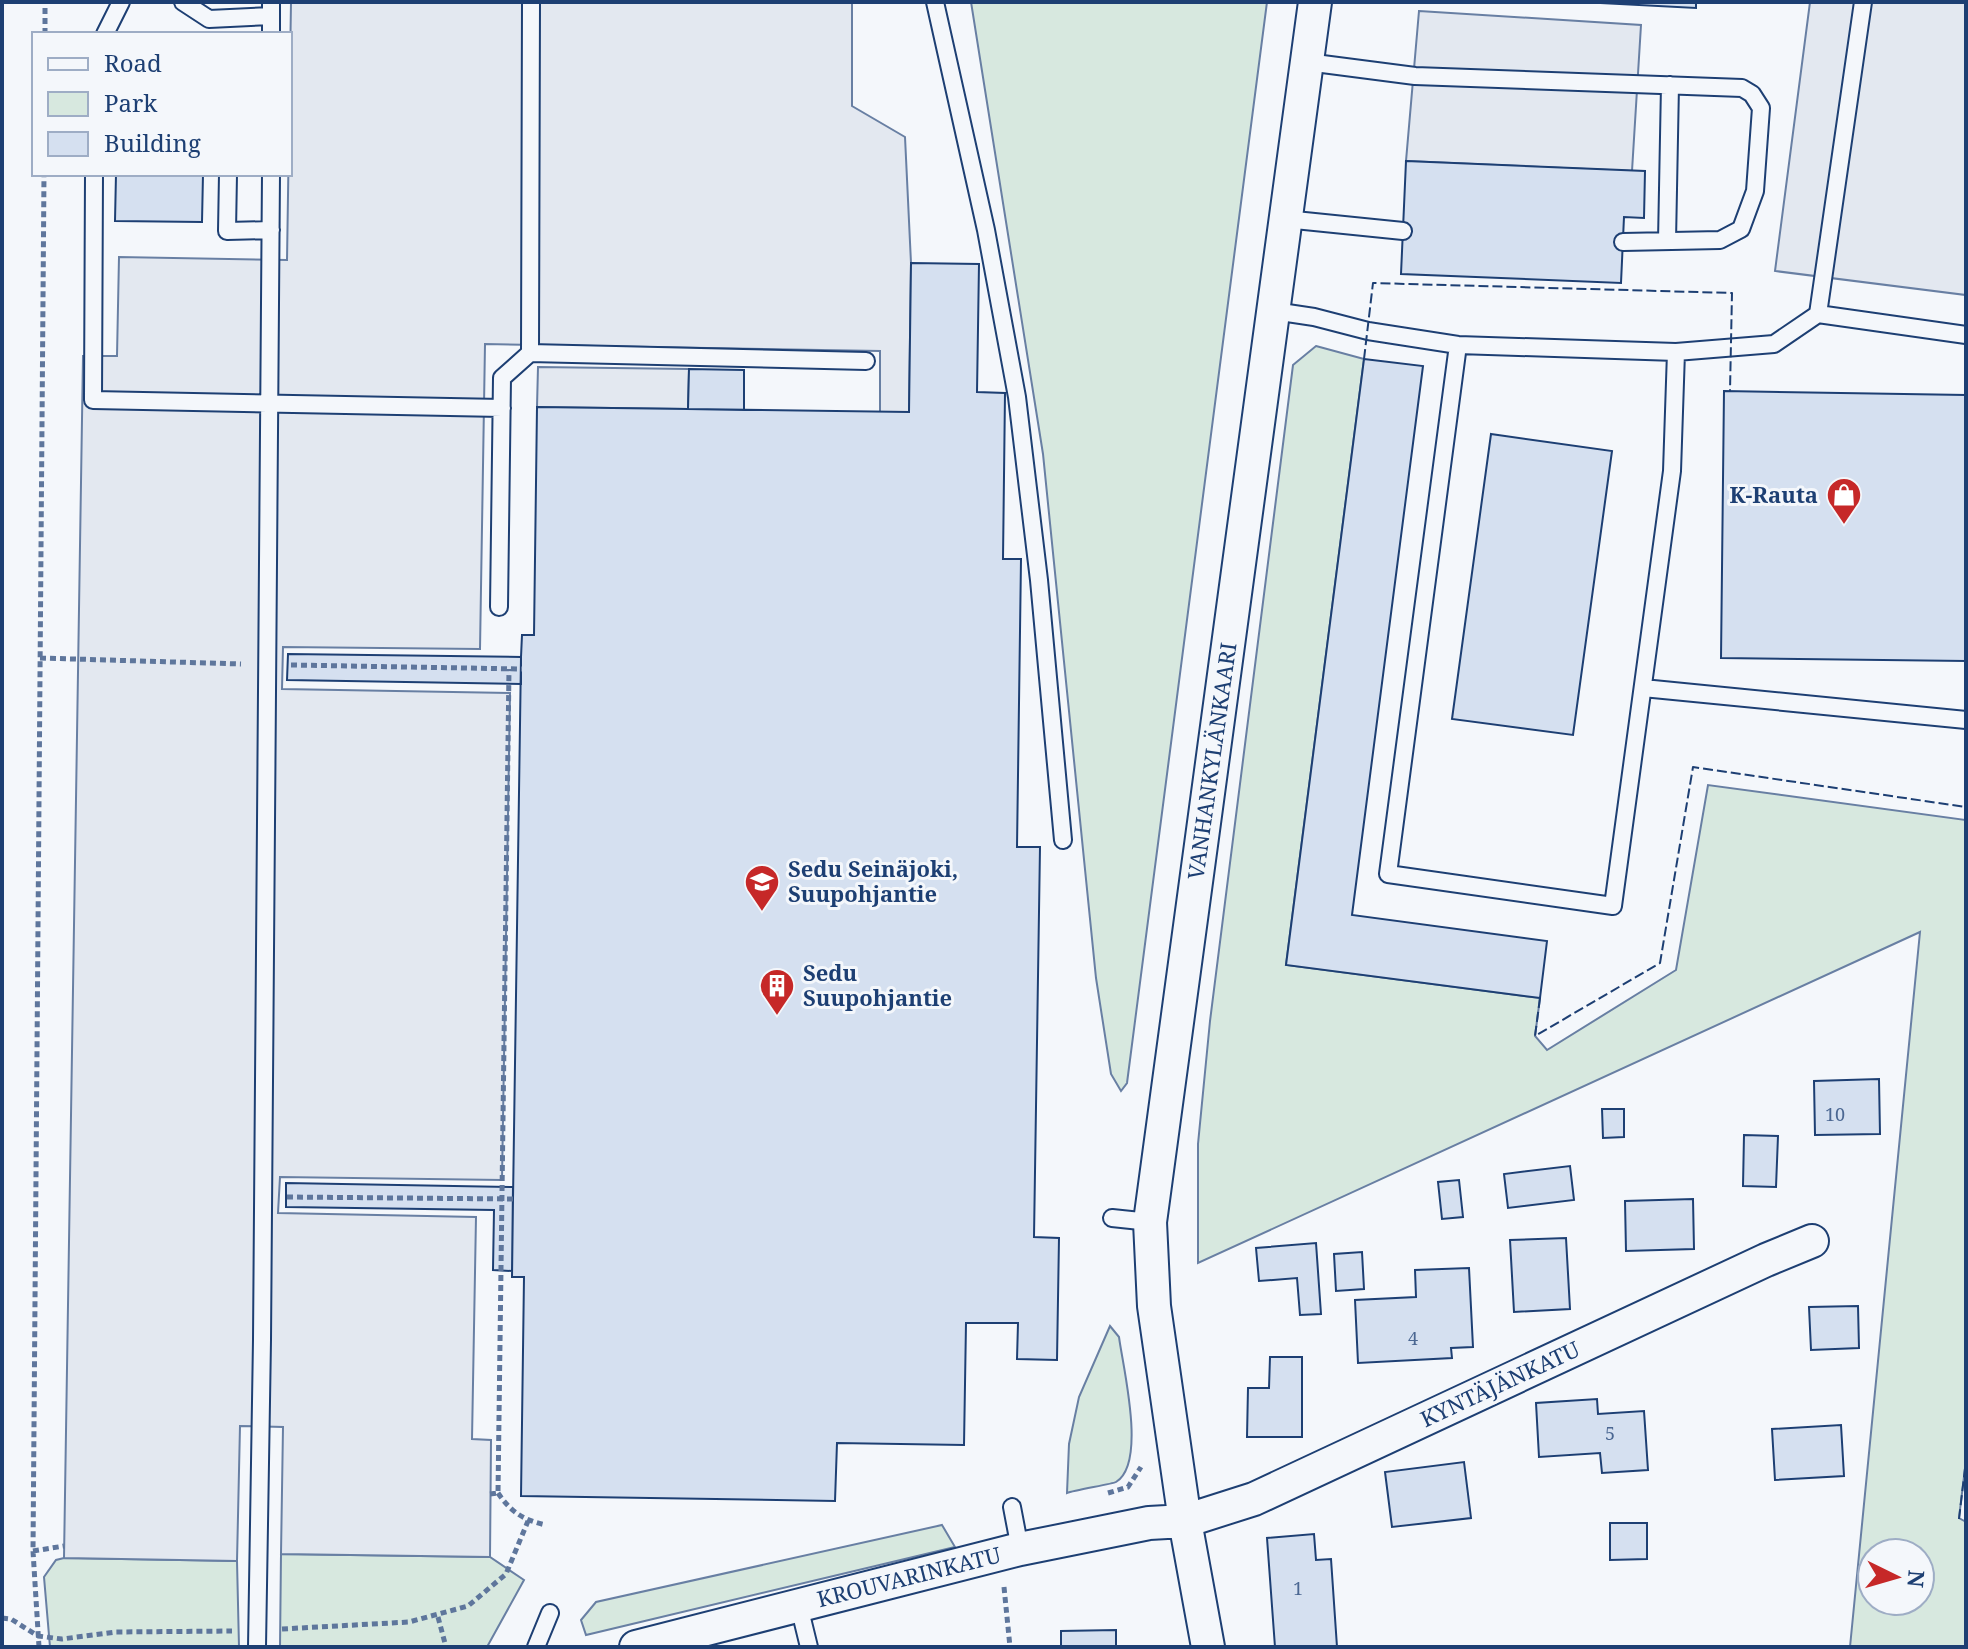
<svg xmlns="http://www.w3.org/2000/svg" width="1968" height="1649" viewBox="0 0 1968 1649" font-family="'Noto Serif',serif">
<rect width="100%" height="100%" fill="#f4f7fb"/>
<path fill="#d7e8df" stroke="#687fa3" stroke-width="2" fill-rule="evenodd" d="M971,2H1267L1127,1083L1121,1091L1111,1074L1096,978L1043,454Z
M1316,346L1364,359L1286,965L1540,998L1535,1036L1547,1050L1676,970L1708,785L1966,820V1460L1959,1518L1966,1522V1647H1850L1920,932L1198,1263V1144L1210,1021L1293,365ZM1872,1553H1920V1601H1872Z
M1110,1326L1119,1337C1123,1368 1147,1463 1116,1482C1113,1484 1075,1490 1067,1493L1069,1444L1079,1397Z
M942,1525L955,1547L586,1635L581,1620L596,1602Z
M281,1554L490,1557L524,1580L487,1647H280Z
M64,1558L237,1561L239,1647H50L44,1577L56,1560Z"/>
<path fill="#e3e8f0" stroke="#687fa3" stroke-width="2" d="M291,2H852V106L905,137L911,263L909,412H880V351L485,344L480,649L283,647L282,689L510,693L502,1180L280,1177L278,1213L476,1217L472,1439L491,1440L490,1557L281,1554L283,1427L240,1426L237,1561L64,1558L83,356H117L119,257L287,260Z
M1810,2H1966V295L1775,271Z
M1419,11L1641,25L1632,171L1406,161Z
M538,367L689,369L688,409L537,407Z"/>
<path fill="#d5e0f0" stroke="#1d3f73" stroke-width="2" d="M1581,2H1696V8Z
M1406,161L1645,171L1644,218L1624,217L1621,283L1401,274Z
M116,174H203L202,222L115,221Z
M911,263L979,264L977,392L1005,393L1003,559H1021L1017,847H1040L1034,1237L1059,1238L1057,1360L1017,1359L1018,1323H966L964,1445L837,1443L835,1501L521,1496L524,1277H512L513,1199L521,657L522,635H534L537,407L909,412Z
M1364,359L1423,366L1352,915L1547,941L1540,998L1286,965Z
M689,369L744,370V410L688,409Z
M1724,391L1966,395V661L1721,658Z
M1491,434L1612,451L1573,735L1452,719Z
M288,654L521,657V684L287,680Z
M1879,1079L1880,1134L1815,1135L1814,1081Z
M1602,1109H1624V1137L1603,1138Z
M1744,1135L1778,1136L1776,1187L1743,1186Z
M1570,1166L1574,1200L1508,1208L1504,1174Z
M1459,1180L1463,1217L1442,1219L1438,1182Z
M286,1183L513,1187L512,1271L493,1270L494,1210L286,1207Z
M1693,1199L1694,1249L1626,1251L1625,1201Z
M1566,1238L1570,1309L1514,1312L1510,1240Z
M1316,1243L1321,1314L1300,1315L1297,1278L1259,1281L1256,1248Z
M1362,1252L1364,1289L1336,1291L1334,1254Z
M1469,1268L1473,1347L1451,1348L1452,1358L1358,1363L1355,1300L1416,1297L1415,1270Z
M1858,1306L1859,1348L1811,1350L1809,1307Z
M1270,1357H1302V1437H1247L1248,1388H1269Z
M1597,1399L1598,1414L1644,1411L1648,1470L1602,1473L1600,1453L1539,1457L1536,1403Z
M1841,1425L1844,1476L1775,1480L1772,1429Z
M1464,1462L1471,1518L1392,1527L1385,1472Z
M1610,1523H1647V1559L1610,1560Z
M1314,1534L1316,1560L1331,1559L1337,1647H1275L1267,1538Z
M1116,1630V1647H1061V1631Z"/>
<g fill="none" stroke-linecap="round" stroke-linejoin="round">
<defs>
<path id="service" d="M183,2L209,19L271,16
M271,2V34
M935,2L986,230L1017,397L1039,580L1063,840
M1863,2L1818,314L1966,335
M105,34L121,2
M1307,62L1415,76L1742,88L1752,94L1761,108L1755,191L1741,229L1720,240L1623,242
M94,174L93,400L502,408
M228,174L227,231L271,230
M1285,219L1403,231
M1667,241L1670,85
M1274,311L1314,317L1368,331L1458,345L1676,352L1774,344L1818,314
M1458,345L1388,874L1613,906L1672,471L1676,352
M530,353L866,361
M499,607L502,378L530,353L531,2
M1643,688L1966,720
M1112,1218L1150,1222
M1012,1507L1020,1549
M799,1606L809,1647
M257,1647L262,1340L271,174
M536,1647L550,1613"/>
<path id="minor" d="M636,1647L1020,1549L1149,1523L1185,1521L1254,1499L1766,1260L1812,1241
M1208,1647L1185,1521L1154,1306L1150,1222L1315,2"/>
</defs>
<use href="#service" stroke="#1d3f73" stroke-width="20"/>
<use href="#minor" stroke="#1d3f73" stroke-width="36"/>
<path stroke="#5e769c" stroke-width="5" stroke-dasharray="6 4" stroke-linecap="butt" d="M45,34V2
M40,658L241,664
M291,665L522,669
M287,1197L513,1199
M498,1493C511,1512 523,1520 546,1525
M1108,1493L1128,1487L1141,1467
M490,1494L498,1493L509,669
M33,1551L64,1546
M1004,1587L1010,1647
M438,1617L446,1647
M2,1618L11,1619L38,1636L62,1639L116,1632L232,1631
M282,1629L409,1622L468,1606L506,1574L528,1521
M39,1647L33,1551L44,174"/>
<use href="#service" stroke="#f4f7fb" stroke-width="16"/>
<use href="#minor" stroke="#f4f7fb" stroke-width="32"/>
<path stroke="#1d3f73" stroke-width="2" stroke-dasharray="10 4" stroke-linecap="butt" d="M1364,359L1373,283L1732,293L1730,391
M1540,998L1535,1036L1660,963L1693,767L1966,807
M1959,1519L1966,1460"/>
</g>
<defs>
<symbol id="shop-pin" viewBox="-11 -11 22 30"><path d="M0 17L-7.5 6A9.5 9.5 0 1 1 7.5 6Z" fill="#c62828" stroke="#f4f7fb"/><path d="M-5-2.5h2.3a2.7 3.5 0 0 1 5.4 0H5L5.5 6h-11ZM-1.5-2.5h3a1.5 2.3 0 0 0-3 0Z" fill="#fff"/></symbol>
<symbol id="school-pin" viewBox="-11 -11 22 30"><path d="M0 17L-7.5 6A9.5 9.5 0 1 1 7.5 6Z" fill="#c62828" stroke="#f4f7fb"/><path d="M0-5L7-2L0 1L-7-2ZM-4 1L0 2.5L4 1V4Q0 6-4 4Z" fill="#fff"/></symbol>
<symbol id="building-pin" viewBox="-11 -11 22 30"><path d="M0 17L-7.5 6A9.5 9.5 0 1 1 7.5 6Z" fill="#c62828" stroke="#f4f7fb"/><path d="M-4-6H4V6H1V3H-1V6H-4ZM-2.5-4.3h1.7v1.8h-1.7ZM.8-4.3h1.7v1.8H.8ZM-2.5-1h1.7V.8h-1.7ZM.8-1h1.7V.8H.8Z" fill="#fff"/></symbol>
</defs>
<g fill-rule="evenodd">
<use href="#shop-pin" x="1824" y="475" width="40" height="54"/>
<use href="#school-pin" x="742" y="862" width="40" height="54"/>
<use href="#building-pin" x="757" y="966" width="40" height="54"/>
</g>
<g text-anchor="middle" stroke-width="6" stroke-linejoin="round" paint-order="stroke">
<g font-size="18" fill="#4b6792">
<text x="1835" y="1121">10</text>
<text x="1413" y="1345">4</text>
<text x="1610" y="1440">5</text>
<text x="1298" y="1595">1</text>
</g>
<g font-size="22" font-weight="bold" fill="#1d3f73" stroke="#f4f7fb" text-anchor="start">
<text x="1818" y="503" text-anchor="end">K-Rauta</text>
<text x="788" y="877">Sedu Seinäjoki,<tspan x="788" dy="25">Suupohjantie</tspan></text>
<text x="803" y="981">Sedu<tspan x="803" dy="25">Suupohjantie</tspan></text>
</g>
<g font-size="22" fill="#1d3f73" stroke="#f4f7fb">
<text transform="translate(1212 761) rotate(-82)" y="8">VANHANKYLÄNKAARI</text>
<text transform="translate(1500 1384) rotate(-25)" y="8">KYNTÄJÄNKATU</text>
<text transform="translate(909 1577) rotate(-14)" y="8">KROUVARINKATU</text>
</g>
</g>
<rect width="1968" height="1649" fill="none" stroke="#1d3f73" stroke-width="8"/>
<rect x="32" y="32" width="260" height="144" fill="#f4f7fb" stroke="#9eadc5" stroke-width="2"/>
<rect x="48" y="58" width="40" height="12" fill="#f4f7fb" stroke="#9eadc5" stroke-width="2"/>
<text x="104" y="72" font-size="24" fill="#1d3f73">Road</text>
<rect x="48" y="92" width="40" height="24" fill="#d7e8df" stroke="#9eadc5" stroke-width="2"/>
<text x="104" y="112" font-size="24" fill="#1d3f73">Park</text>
<rect x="48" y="132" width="40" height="24" fill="#d5e0f0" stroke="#9eadc5" stroke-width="2"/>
<text x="104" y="152" font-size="24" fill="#1d3f73">Building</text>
<g transform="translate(1896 1577) rotate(95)"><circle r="38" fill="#f4f7fb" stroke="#9eadc5" stroke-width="2"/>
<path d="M0-6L14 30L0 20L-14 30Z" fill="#c62828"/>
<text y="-12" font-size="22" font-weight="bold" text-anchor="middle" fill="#1d3f73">N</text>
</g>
</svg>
